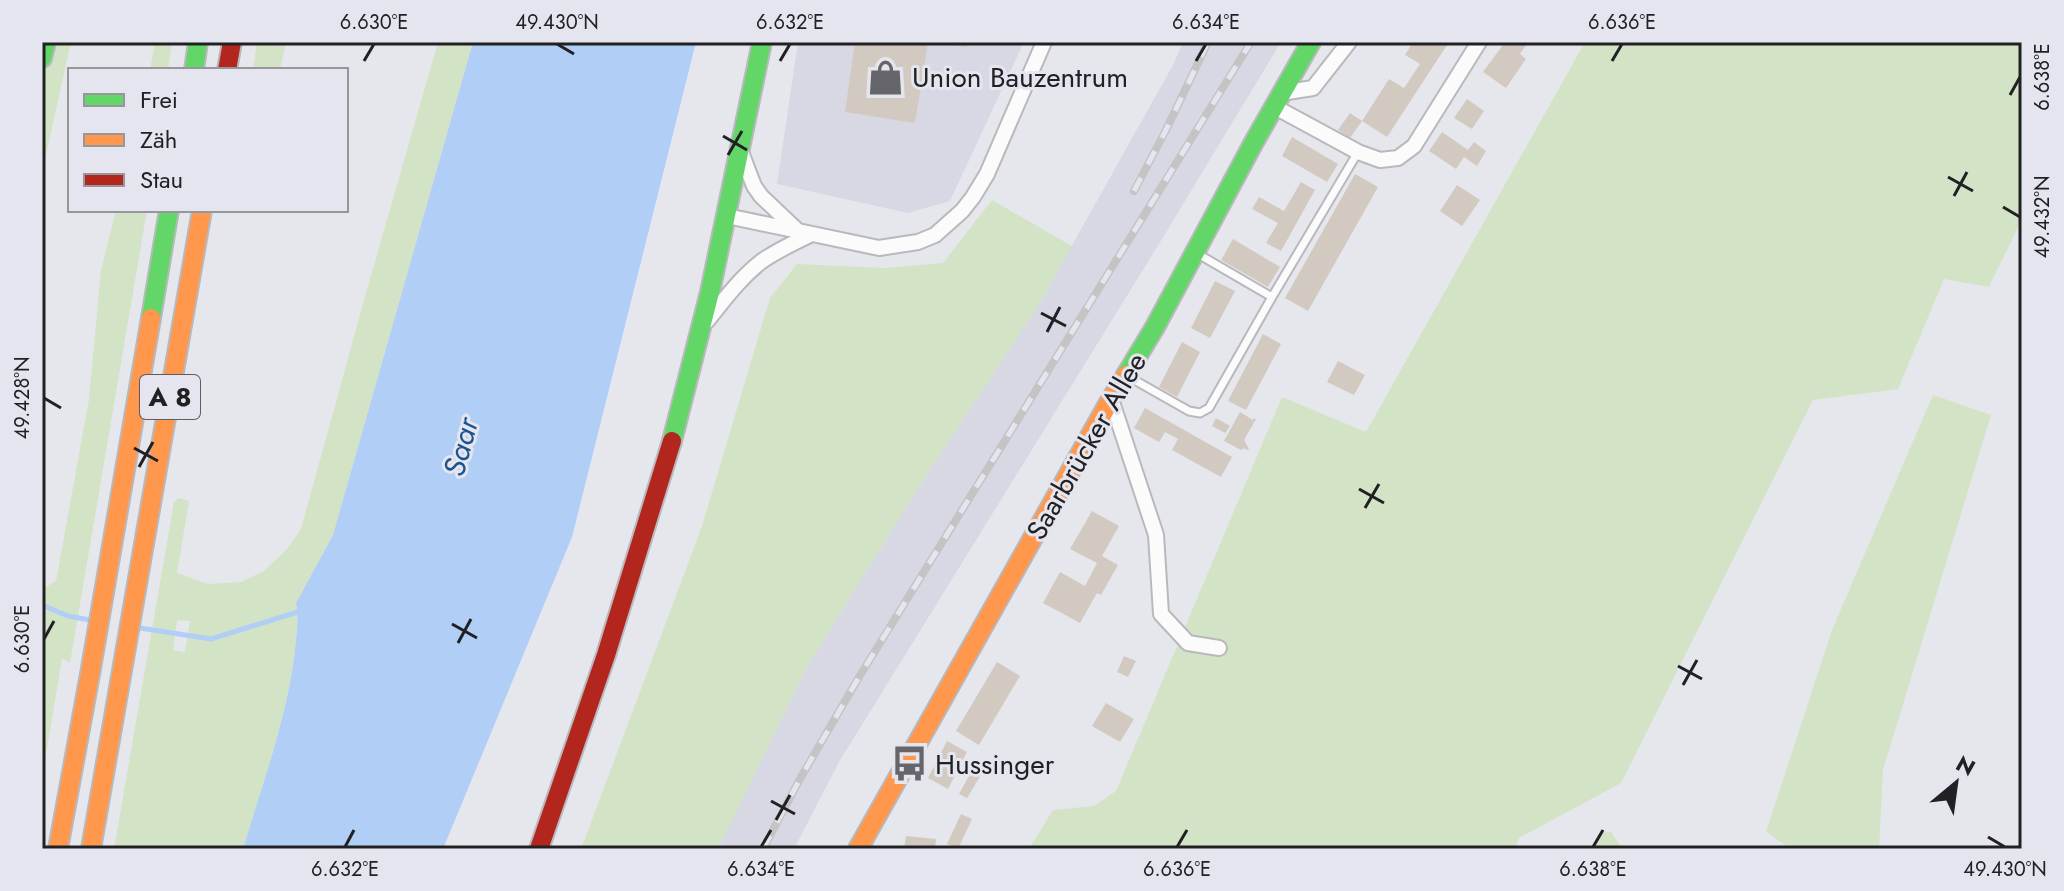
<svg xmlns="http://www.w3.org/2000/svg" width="2064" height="891" viewBox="0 0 2064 891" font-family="Jost,sans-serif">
<rect width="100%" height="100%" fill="#e6e7ec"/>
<path fill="#d7d8e3" d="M798,42H1024L950,201L908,213L777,184Z
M1183,42H1281L1162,239L839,762L794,849H718L808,665L921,483L1038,306L1173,65Z"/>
<path fill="#d3e3c6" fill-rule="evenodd" d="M42,42H71L42,173Z
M155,42H172L168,70H150Z
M257,42H286L280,70H253Z
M438,42H473L333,535L296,603C299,615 297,627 296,640C290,711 263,781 243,849H114L174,502L179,498L189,501L177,573L208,584L241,582L264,571L288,548L301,529L366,293ZM177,620L190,621L185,652L173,650Z
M1585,42H2022V219L1989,287L1944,279L1898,389L1813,400L1621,783L1519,838L1515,849H1029L1053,810L1094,806L1116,791L1282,397L1366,432Z
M992,200L1072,246L1038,306L921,483L808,665L718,849H581L702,526L770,298L797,264L884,268L943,263Z
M116,210H147L70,663L62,658L42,780V589L56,581L89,399L101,270Z
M1933,395L1991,415L1883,770L1879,849H1791L1766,832L1832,630Z
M1611,832L1620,845L1618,849H1592L1599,833Z"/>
<path fill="#b1cef6" d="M473,42H696L572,537L443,849H243C263,781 290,711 296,640C297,627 299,615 296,603L333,535Z"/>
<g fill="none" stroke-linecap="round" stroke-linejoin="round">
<path stroke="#b1cef6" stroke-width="5" d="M42,605L68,616L90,620
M140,628L211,639L304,610"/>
</g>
<path fill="#d2c9c1" d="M855,42H928L915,123L845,112Z
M945,42H968L967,47L944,44Z
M1413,42H1449L1387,137L1362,121L1389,79L1404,88L1420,64L1405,55Z
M1505,42H1528L1520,54L1526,59L1506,88L1483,72Z
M1467,99L1484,111L1472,129L1454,118Z
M1350,113L1362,121L1350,138L1338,130Z
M1442,132L1468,150L1474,142L1486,151L1477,166L1464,157L1456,169L1429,151Z
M1292,137L1338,164L1327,182L1282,156Z
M1355,174L1378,187L1308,311L1285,298Z
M1301,182L1315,190L1281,251L1266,243L1278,223L1252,209L1259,197L1284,211Z
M1457,185L1480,200L1462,226L1440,211Z
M1233,239L1280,267L1268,287L1221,260Z
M1215,281L1235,291L1210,338L1191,328Z
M1263,334L1281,344L1246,410L1228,401Z
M1182,342L1200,352L1177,397L1159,387Z
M1338,361L1365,375L1354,395L1327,382Z
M1145,408L1232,457L1221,477L1172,450L1178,439L1165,432L1159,442L1134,428Z
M1240,412L1253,420L1254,418L1256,419L1244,440L1249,449L1246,450L1245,448L1241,450L1224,441Z
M1216,418L1230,426L1225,433L1212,426Z
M1092,511L1119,526L1102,556L1118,565L1101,595L1097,593L1080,623L1043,603L1060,572L1085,586L1097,563L1070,549Z
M1124,656L1136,661L1128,677L1117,672Z
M997,662L1020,676L979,745L956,731Z
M1106,703L1134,719L1120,742L1092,726Z
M947,741L967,752L948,789L928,778Z
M975,765L984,770L967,798L959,794Z
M961,814L972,819L958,849L947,844Z
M906,836L936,839L935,849H904Z"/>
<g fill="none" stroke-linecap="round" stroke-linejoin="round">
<defs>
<path id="lane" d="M1198,254L1272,297L1358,152
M1129,377L1189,411L1200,413L1209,408L1272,297"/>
<path id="street" d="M1281,93L1313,88L1349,42
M1273,106L1358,152L1380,160L1398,158L1414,146L1479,42
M741,152L754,186L761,196L798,231
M727,216L879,248L918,242L935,235L962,211L973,197L987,174L1044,42
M707,321C724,300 740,278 762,261C778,250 795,242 812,234
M1111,399L1156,535L1161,614L1188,643L1219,648"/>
<path id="fast" d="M42,58L46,42
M194,70L198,42
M151,318L169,210
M1126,375L1155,327L1254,142L1311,42
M672,441L710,292L762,42"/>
<path id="slow" d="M58,849L90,674L151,318
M91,849L202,210
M858,849L1111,399L1126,375"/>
<path id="jam" d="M227,70L232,42
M539,849L606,655L672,441"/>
</defs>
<use href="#lane" stroke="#b9b9bd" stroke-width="11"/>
<use href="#street" stroke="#b9b9bd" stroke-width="18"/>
<use href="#fast" stroke="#b9b9bd" stroke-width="22"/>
<use href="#slow" stroke="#b9b9bd" stroke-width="22"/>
<use href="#jam" stroke="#b9b9bd" stroke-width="22"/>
<use href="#lane" stroke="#fbfbfc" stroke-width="7"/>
<use href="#street" stroke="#fbfbfc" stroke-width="14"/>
<use href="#fast" stroke="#63d668" stroke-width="18"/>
<use href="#slow" stroke="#ff974d" stroke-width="18"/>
<use href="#jam" stroke="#b3261e" stroke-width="18"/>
<defs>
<path id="rail" d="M1134,191L1166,130L1208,42
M763,849L801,777L859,677L1251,42"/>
</defs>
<use href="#rail" stroke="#c4c4c5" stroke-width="8"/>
<use href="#rail" stroke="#e4e5ee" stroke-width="5" stroke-dasharray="15" stroke-linecap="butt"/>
</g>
<path fill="none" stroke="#212124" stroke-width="3" d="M557,44L574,54M364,61L374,44M780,61L790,44M1196,61L1206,44M1612,61L1622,44M2010,95L2020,77M723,136L747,150M728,155L742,131M1948,177L1973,191M1954,196L1967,172M2003,207L2020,217M1041,313L1066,326M1047,332L1060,307M44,398L61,408M134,448L158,461M139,467L153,442M1359,489L1384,503M1365,508L1379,484M452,624L477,638M44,639L54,621M458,643L471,619M1678,666L1702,679M1683,685L1697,660M771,801L795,814M776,820L790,795M1988,837L2005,847M345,847L354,830M761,847L771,830M1177,847L1187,830M1593,847L1603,830"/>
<defs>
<symbol id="shop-bare" viewBox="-9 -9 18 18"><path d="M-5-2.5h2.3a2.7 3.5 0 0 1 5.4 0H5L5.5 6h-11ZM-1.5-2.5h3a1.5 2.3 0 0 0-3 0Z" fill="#66666a" stroke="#e4e5ee" stroke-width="2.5" paint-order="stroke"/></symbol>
<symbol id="bus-bare" viewBox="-9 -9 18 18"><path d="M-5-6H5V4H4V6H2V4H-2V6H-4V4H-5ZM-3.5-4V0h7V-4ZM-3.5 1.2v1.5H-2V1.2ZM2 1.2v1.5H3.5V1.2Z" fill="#66666a" stroke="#e4e5ee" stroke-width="2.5" paint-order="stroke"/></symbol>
</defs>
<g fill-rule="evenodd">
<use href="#shop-bare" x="860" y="52" width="51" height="51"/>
<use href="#bus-bare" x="884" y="738" width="51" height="51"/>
</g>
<g text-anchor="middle" stroke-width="6" stroke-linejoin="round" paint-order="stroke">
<rect fill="#e4e5ee" stroke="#5c5c61" stroke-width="2" x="140" y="375" width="60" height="44" rx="6"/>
<g font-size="26" font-weight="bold" fill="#212124">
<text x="170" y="406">A 8</text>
</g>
<g font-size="28" fill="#212124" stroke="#e4e5ee" text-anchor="start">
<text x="912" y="87">Union Bauzentrum</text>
<text x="935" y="774">Hussinger</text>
</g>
<g font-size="28" fill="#212124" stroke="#e4e5ee">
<text transform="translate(1086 446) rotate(-60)" y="10">Saarbrücker Allee</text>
</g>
<g font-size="30" font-style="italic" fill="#1b5292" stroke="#e4e5ee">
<text transform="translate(461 447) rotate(-75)" y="10">Saar</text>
</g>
</g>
<rect width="2064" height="891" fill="none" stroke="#e4e5ee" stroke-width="88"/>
<rect x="68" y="68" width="280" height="144" fill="#e4e5ee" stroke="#96979d" stroke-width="2"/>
<rect x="84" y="94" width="40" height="12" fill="#63d668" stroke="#96979d" stroke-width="2"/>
<text x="140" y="108" font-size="24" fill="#212124">Frei</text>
<rect x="84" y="134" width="40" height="12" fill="#ff974d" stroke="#96979d" stroke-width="2"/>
<text x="140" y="148" font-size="24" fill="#212124">Zäh</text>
<rect x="84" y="174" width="40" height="12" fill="#b3261e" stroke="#96979d" stroke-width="2"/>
<text x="140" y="188" font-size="24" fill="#212124">Stau</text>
<g transform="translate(1956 783) rotate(29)" stroke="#e4e5ee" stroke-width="6" paint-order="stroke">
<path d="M0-6L14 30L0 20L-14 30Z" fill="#212124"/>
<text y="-12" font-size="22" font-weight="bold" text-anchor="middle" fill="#212124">N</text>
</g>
<rect x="44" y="44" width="1976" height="803" fill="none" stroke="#212124" stroke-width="3"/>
<g font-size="20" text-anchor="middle" fill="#212124">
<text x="374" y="29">6.630°E</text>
<text x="557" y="29">49.430°N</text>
<text x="790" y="29">6.632°E</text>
<text x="1206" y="29">6.634°E</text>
<text x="1622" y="29">6.636°E</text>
<text transform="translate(2042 77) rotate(-90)" y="7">6.638°E</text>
<text transform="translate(2042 217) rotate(-90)" y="7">49.432°N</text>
<text transform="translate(22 398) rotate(-90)" y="7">49.428°N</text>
<text transform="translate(22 639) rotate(-90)" y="7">6.630°E</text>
<text x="345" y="876">6.632°E</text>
<text x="761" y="876">6.634°E</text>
<text x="1177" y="876">6.636°E</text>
<text x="1593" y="876">6.638°E</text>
<text x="2005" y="876">49.430°N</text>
</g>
</svg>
